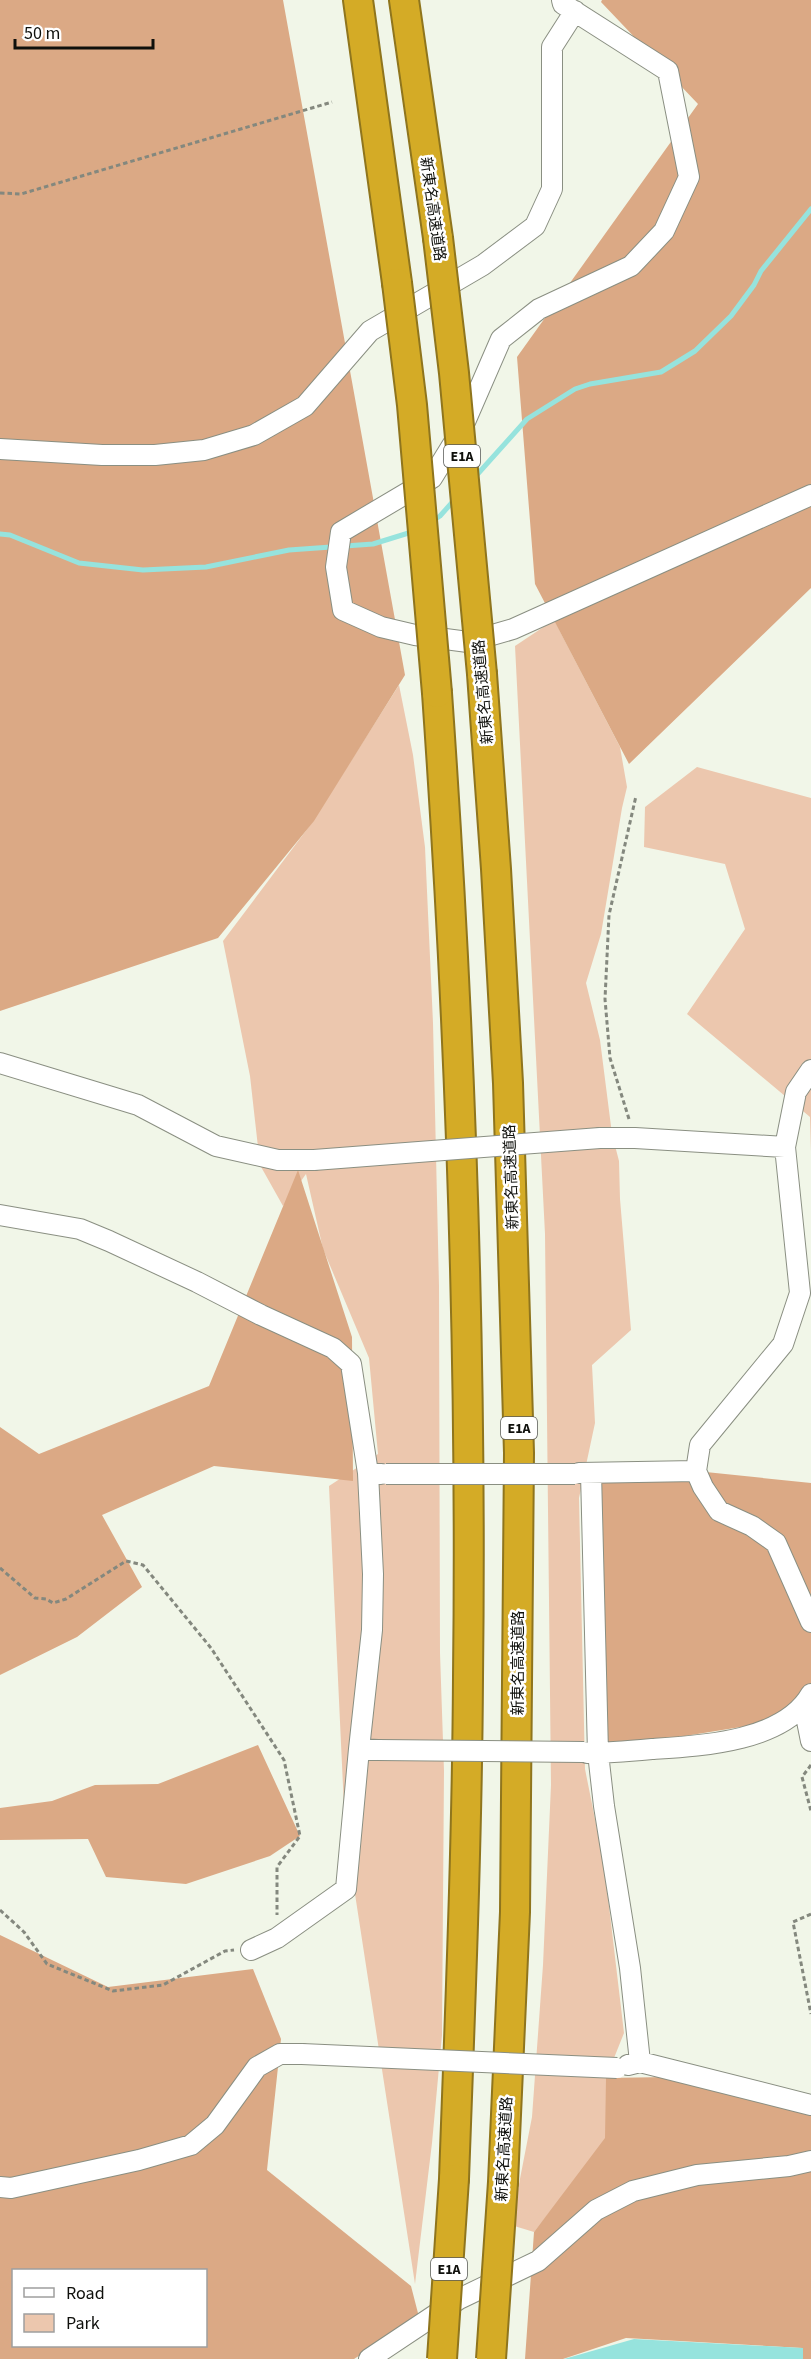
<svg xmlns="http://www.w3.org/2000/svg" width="811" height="2359" viewBox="0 0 811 2359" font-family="'Source Sans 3','Noto Sans JP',sans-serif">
<rect width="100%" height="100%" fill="#f1f6e8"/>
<path fill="#ecc7ae" d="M554,620L620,747L627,787L622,808L601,934L586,983L600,1040L612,1134L619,1161L620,1199L631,1330L592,1365L595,1423L579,1498L585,1769L604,1864L624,2033L606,2078L611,2135L534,2232L511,2225L532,2117L543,1965L551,1785L545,1234L515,646Z
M399,685L413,755L425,847L433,1023L439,1286L440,1653L444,1771L442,2035L432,2143L415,2284L345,1829L329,1486L378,1454L369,1358L323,1249L306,1174L283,1206L260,1165L250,1076L223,941L311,824Z
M697,767L811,798V1152L810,1117L687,1014L745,929L725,864L644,847L645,807Z"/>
<path fill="#dba985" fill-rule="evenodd" d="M0,0H283L405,675L314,821L218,938L0,1011Z
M602,0H811V588L629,764L535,584L517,357L698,104L601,2Z
M298,1170L352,1337L353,1481L214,1466L102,1515L142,1587L77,1637L0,1675V1427L39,1454L209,1386Z
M696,1471L811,1483V1706L778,1721L604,1749L591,1473Z
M258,1745L300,1836L270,1856L186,1884L106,1877L88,1839L0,1840V1808L52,1801L95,1785L158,1784Z
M0,1935L108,1987L253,1969L281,2039L267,2170L411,2286L419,2317L354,2359H0ZM14,2270H206V2346H14Z
M668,2077L811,2110V2359H803L802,2348L626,2338L563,2359H525L534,2232L605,2138L606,2078Z"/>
<path fill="#96e3dd" d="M634,2339L803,2348V2359H564Z"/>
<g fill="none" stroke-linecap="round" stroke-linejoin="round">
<path stroke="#96e3dd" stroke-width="5" d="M475,477L527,419L575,389L590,384L661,372L695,351L731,316L754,285L761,271L811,209
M431,522L440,516L456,498
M0,534L10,535L79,563L143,570L206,567L289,550L373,544L415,531"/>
<defs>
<path id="minor" d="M562,0L563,4L668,71L689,177L664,231L631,266L539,309L501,339L461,431L432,478L341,532L336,567L343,610L381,627L415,635L468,642L513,629L811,495
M0,449L102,455H155L204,450L254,435L305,406L370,331L483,265L535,226L552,189V47L575,11
M0,1063L138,1105L216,1146L278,1160H314
M811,1070L796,1092L785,1147L800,1293L783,1344L700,1445L696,1471L703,1487L719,1511L752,1526L776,1543L811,1622
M600,1138H635L785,1147
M0,1215L80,1229L109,1241L197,1282L261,1315L333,1348L351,1364L368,1473
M579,1473L696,1471
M591,1473L598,1753L604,1806L630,1968L640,2062
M804,1706L811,1741
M378,1750L359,1749L372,1630L373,1574L368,1473L381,1474
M587,1753C608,1753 630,1751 652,1749C700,1746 784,1742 811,1694
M251,1950L277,1938L346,1889L359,1749
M628,2065L640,2062L811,2105
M0,2187L11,2188L139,2160L191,2145L215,2125L257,2067L280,2054H302
M369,2359L459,2299L538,2261L596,2210L633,2191L697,2175L789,2166L811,2161"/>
<path id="highway" d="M358,0L397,283
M404,0L438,238
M482,674L496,869L508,1083L519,1453L515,1912L503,2182
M437,693C460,1021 472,1350 468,1678C467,1845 460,2012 454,2179"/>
</defs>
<use href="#minor" stroke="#8a8f82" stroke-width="22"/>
<use href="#highway" stroke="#8f751d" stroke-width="32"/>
<path stroke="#84887e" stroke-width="3" stroke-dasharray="4.5 3" stroke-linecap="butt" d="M0,193L21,194L332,102
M629,1119L610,1058L605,999L609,915L636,796
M0,1568L35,1598L46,1599L53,1603L66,1599L126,1561L143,1565L211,1648L284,1760L300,1836L277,1867V1915
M811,1765L802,1777L811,1811
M0,1910L24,1932L47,1964L113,1991L163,1985L225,1951L234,1950
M811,1914L793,1922L811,2014"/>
<use href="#minor" stroke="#fff" stroke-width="20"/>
<use href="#highway" stroke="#d4ab26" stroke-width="28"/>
<defs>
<path id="minor-bridge" d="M314,1160L600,1138
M386,1474H575
M378,1750L584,1752
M302,2054L617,2068"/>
<path id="highway-bridge" d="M438,238L454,373L482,674
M397,283L412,405L437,693
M442,2359L454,2179
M491,2359L503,2182"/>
</defs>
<use href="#minor-bridge" stroke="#8a8f82" stroke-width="22" stroke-linecap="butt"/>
<use href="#highway-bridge" stroke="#8f751d" stroke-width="32" stroke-linecap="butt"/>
<use href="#minor-bridge" stroke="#fff" stroke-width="20"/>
<use href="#highway-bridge" stroke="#d4ab26" stroke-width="28"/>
</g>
<g text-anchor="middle" stroke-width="5" stroke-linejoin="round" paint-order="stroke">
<g fill="#fff" stroke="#575855" stroke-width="1.5">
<rect x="444" y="445" width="36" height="22" rx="4.5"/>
<rect x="501" y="1417" width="36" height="22" rx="4.5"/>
<rect x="431" y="2258" width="36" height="22" rx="4.5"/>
</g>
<g font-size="14" font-weight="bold" fill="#0f100c">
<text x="462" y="461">E1A</text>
<text x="519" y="1433">E1A</text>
<text x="449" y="2274">E1A</text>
</g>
<g font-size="15" fill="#0f100c" stroke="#fff">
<text transform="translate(433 209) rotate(82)" y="5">新東名高速道路</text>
<text transform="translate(483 692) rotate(-95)" y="5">新東名高速道路</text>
<text transform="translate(511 1177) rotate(-92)" y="5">新東名高速道路</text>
<text transform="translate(518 1663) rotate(-90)" y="5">新東名高速道路</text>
<text transform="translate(504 2149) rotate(-87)" y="5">新東名高速道路</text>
</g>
</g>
<rect x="12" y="2269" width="195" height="78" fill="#ffffff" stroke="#9f9f9e" stroke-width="1.5"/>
<rect x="24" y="2288" width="30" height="9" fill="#ffffff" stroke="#9f9f9e" stroke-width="1.5"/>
<text x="66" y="2299" font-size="18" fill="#0f100c">Road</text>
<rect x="24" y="2314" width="30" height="18" fill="#ecc7ae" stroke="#9f9f9e" stroke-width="1.5"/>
<text x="66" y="2329" font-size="18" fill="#0f100c">Park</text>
<path d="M15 39v9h138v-9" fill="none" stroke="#0f100c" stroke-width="3"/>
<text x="24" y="39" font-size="18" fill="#0f100c" stroke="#ffffff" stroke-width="4.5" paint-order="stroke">50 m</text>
</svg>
